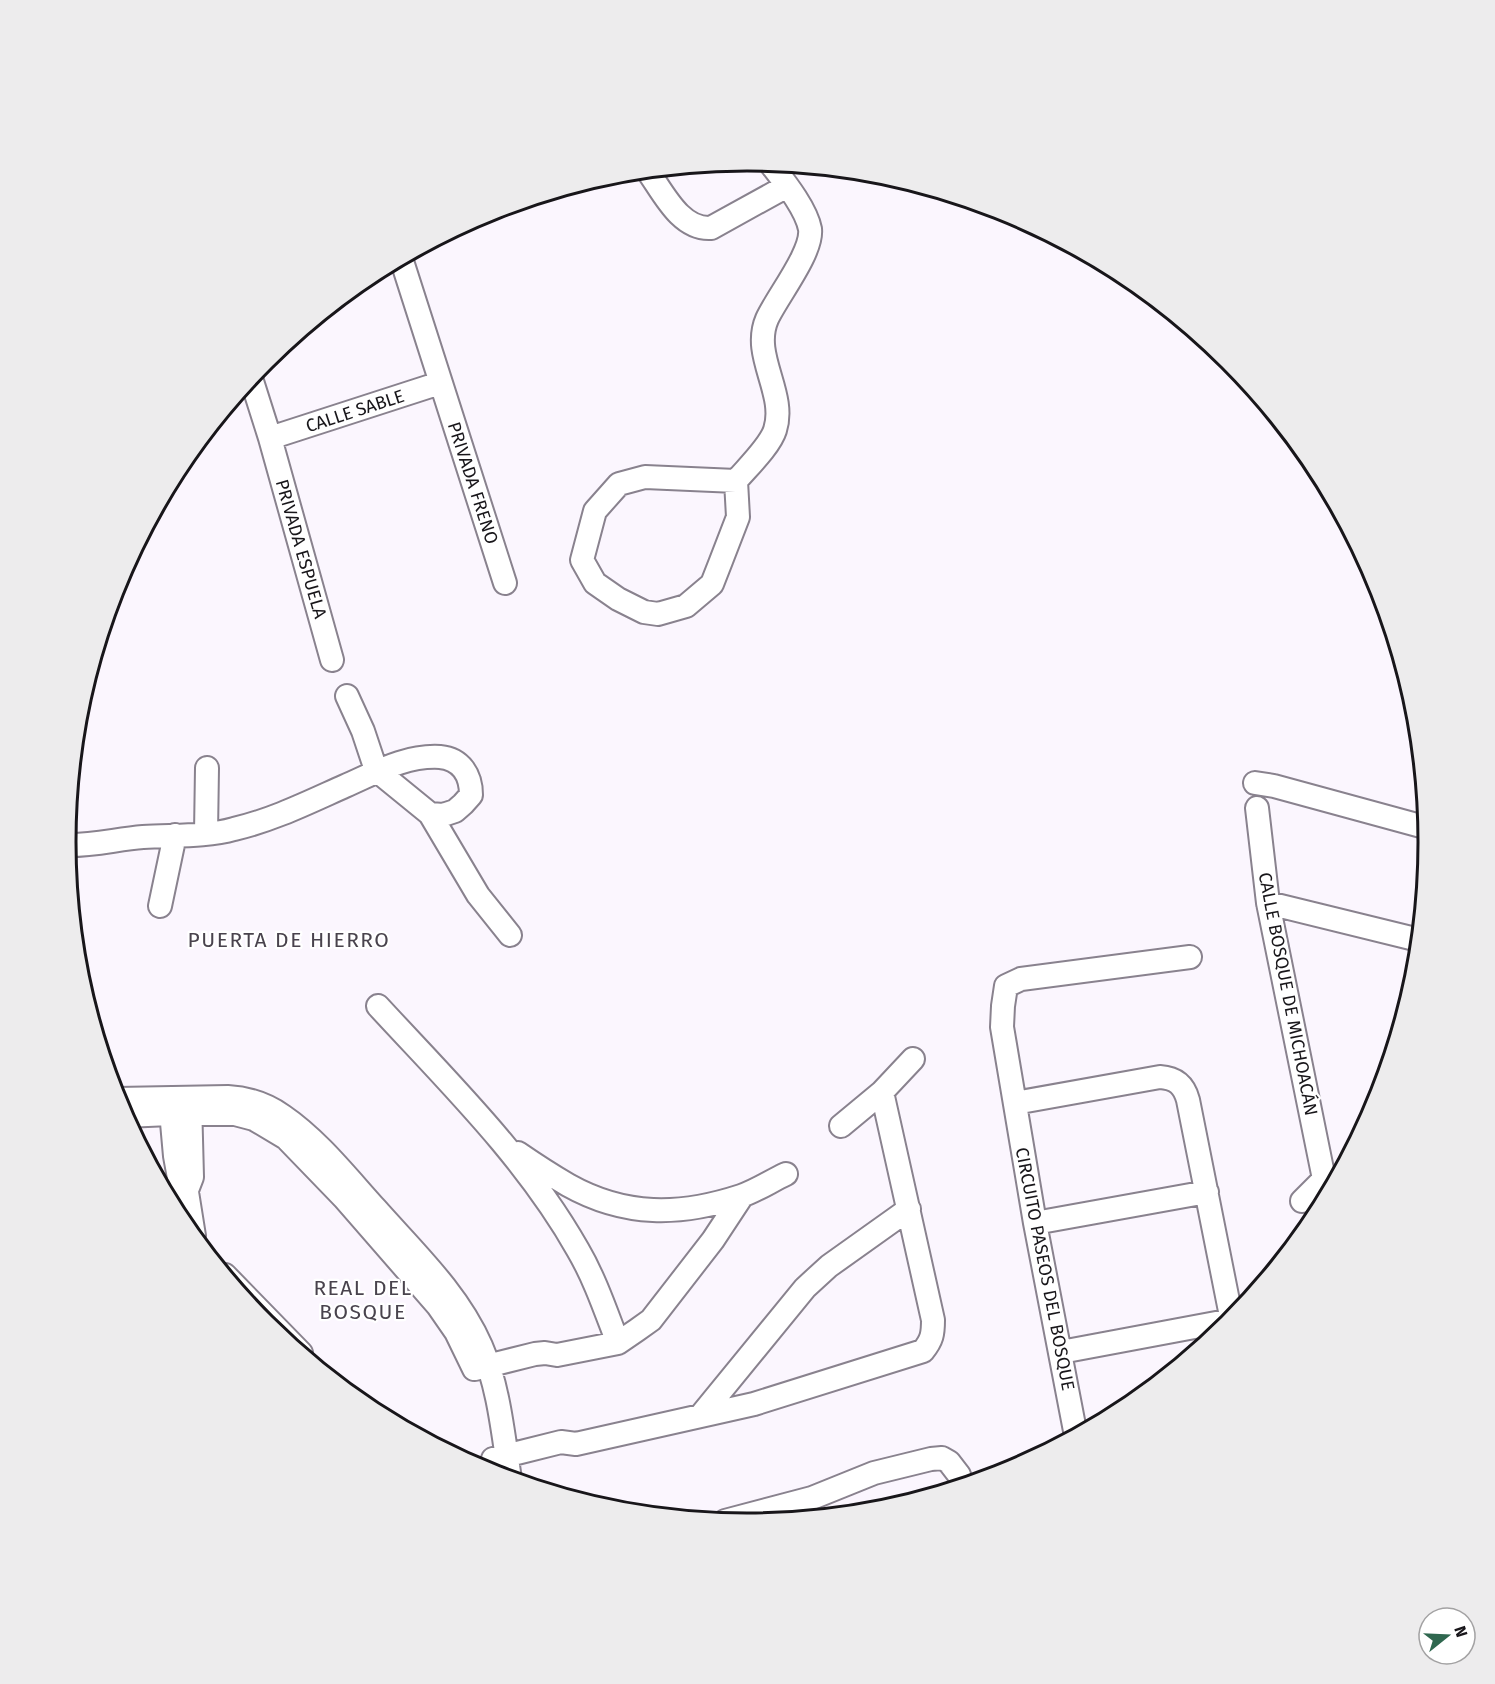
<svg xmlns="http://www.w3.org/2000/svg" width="1495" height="1684" viewBox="0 0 1495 1684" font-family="'Fira Sans',sans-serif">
<rect width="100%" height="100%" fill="#fbf6fe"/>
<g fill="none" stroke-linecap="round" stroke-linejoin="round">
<defs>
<path id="minor" d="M647,170C663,192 680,230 711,228L787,186
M401,258L505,583
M251,378L270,438L332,660
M270,438L440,383
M736,481L645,477L619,484L595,511L582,560L595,583L618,599L644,612L658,614L686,606L712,584L721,561L738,517L736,481C747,468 770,446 775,430C787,393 751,356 767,319C777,297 813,252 810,229C806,208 783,180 770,163
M1255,783L1274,786L1428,828
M1257,808L1268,903L1324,1179
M430,814L478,895L510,935
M206,833L207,768
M66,845C92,846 117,839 143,837C173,835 206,837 234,829C273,820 309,802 345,786C375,773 405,755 440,757C461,759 471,775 471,795L463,804L455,811L443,815L430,814L376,770L363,731L347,696
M1268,903L1419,940
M160,906L175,835
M378,1006C449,1083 526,1158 578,1250C595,1279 606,1312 618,1343
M117,1099L228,1097C247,1098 266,1104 283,1116C318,1140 347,1177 376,1209C414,1252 458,1293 481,1346C499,1387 503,1434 510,1479
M170,1100L175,1156L179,1178L187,1192L194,1236
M1015,1103L1160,1077C1176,1078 1184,1085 1188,1100L1232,1321
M125,1116L170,1114H235L254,1119L286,1138L344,1198L438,1306L456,1332L474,1369
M841,1126L882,1092L913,1059
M518,1153C534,1164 551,1175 568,1185C625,1217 680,1216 741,1196C756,1191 771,1181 786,1174
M187,1190L192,1177L190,1101
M1302,1201L1324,1179
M1035,1223L1207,1192
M225,1275L301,1353
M1061,1352L1232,1320
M475,1369L535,1354L545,1353L557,1355L618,1343L637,1330L651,1320L713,1240L742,1196
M702,1414L805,1288L829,1266L909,1209
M1076,1436L1035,1223L1002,1027L1003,1006L1006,986L1021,979L1190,957
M493,1459L561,1442L576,1444L754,1404L923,1351C932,1340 933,1334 933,1320L882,1092
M725,1521L812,1498L874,1473L931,1459L942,1458L949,1462L959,1475L962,1486"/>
</defs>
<use href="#minor" stroke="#89828e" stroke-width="26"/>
<use href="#minor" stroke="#fff" stroke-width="22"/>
</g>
<g text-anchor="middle" stroke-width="4.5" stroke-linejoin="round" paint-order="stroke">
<g font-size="18" fill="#18161a" stroke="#fff">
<text transform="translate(355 411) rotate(-18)" y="6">CALLE SABLE</text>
<text transform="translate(473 483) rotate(72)" y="6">PRIVADA FRENO</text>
<text transform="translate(301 549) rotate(74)" y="6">PRIVADA ESPUELA</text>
<text transform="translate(1288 994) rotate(79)" y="6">CALLE BOSQUE DE MICHOACÁN</text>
<text transform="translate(1045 1269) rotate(79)" y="6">CIRCUITO PASEOS DEL BOSQUE</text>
</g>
<g font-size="21" letter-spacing="1.5" fill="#49434d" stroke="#fff">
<text x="289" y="947">PUERTA DE HIERRO</text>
<text x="363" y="1295">REAL DEL<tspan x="363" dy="24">BOSQUE</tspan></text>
</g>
</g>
<path d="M0 0H1495V1684H0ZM76 842a671 671 0 1 1 1342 0a671 671 0 1 1-1342 0Z" fill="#edeced" fill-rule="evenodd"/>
<path fill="none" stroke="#18161a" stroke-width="3" d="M76 842a671 671 0 1 1 1342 0a671 671 0 1 1-1342 0Z"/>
<g transform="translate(1447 1636) rotate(72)"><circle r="28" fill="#ffffff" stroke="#a3a2a3" stroke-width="1.5"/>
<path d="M0-4.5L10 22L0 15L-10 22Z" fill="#2f674f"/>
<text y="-9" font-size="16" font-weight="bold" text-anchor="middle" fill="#18161a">N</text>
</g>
</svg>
